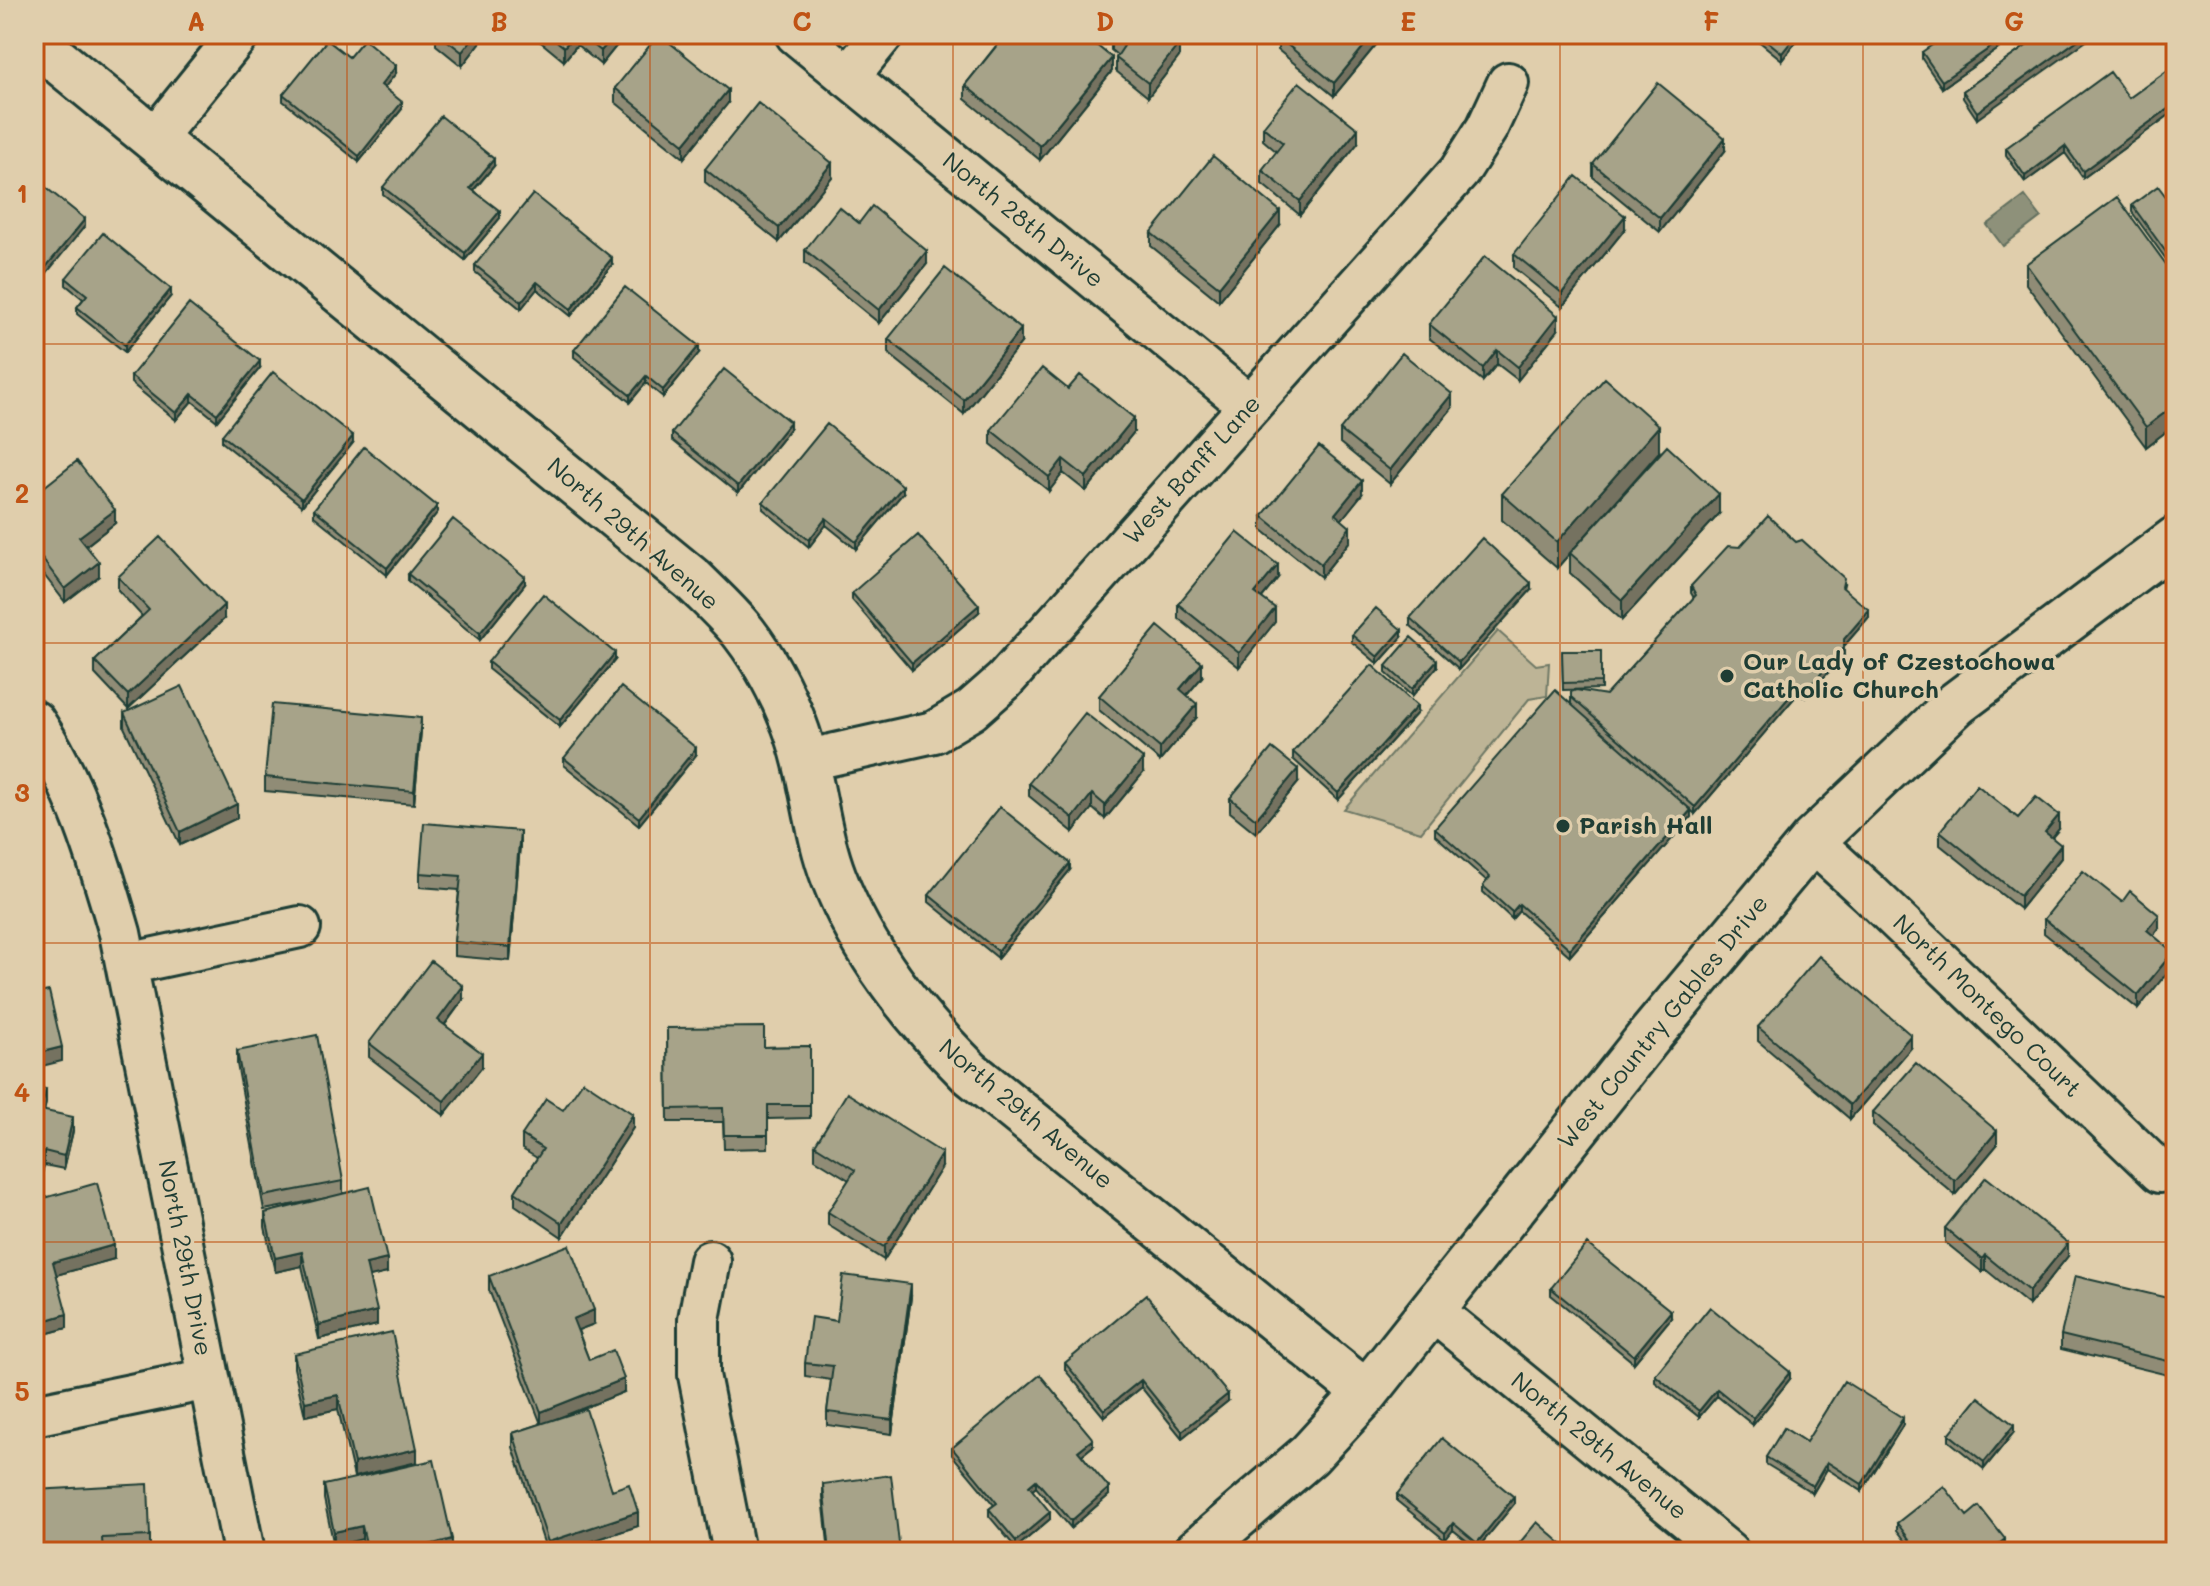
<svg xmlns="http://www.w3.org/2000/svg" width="2210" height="1586" viewBox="0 0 2210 1586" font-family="Mali,sans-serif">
<rect width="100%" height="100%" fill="#e0ceac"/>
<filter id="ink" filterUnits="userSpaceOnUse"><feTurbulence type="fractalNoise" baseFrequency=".0125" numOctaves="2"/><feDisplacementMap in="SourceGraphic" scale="16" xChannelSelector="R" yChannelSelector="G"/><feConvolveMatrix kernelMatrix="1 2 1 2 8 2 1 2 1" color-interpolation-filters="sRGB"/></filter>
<g filter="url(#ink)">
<path fill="#bdb496" stroke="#6e7865" stroke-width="2" d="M1498,631L1536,665L1549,663L1547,696L1529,699L1421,832L1344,809Z"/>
<path fill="#8e917a" stroke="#626f5e" stroke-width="2" d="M2025,196L2041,217L2003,246L1987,225Z"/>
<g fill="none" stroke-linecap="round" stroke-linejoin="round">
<defs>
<path id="minor" d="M796,34L1250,406
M848,77L883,34
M154,139L239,34
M34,721C76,784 99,860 120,933L244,1552
M804,761L934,732L971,710L1004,681L1459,172L1487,128L1508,83
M1812,841L1869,893L2160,1172
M127,964L300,927
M710,1261L699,1319V1375L734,1552
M1432,1310L1728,1552
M34,1415L208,1379"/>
<path id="tertiary" d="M34,41L693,580C710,597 729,614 744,633C764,659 782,693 794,724C813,773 815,829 834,878C863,953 913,1016 969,1072L1366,1393
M1196,1552L1309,1455L1366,1393L1652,1033L1812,841L1956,704L2176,539"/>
</defs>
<use href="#minor" stroke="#1f3d34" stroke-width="46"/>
<use href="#tertiary" stroke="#1f3d34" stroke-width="50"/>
<use href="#minor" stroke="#e0ceac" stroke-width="40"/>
<use href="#tertiary" stroke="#e0ceac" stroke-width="44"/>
</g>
<path fill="#908c76" stroke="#1f3d34" stroke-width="2" d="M436,34H487L462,66L436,45Z
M531,34H626L601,65L577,45L564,61Z
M1000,34H1083L1112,71L1040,160L965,99V85L1003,37Z
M1385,34L1334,96L1278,50V37Z
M1750,34H1802L1782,60Z
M2043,34L1977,119L1963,98V91Z
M2125,34H2175L2125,37Z
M1111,37L1179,57L1148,97L1116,71V58L1117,55L1111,50Z
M1997,50L1942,88L1922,59V52Z
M349,57L396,73L384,88L402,109L359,162L283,101V94Z
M2176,81V110L2083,178L2065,153L2025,182L2006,155V148L2129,98Z
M615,88L728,103L684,158L615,102Z
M1263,127L1358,143L1300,215L1262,184V170L1277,152L1263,140Z
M1725,151L1660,232L1593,177V164Z
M494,166L474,190L500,218L465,260L383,194V187Z
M705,169L832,177L779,242L705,182Z
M2132,205L2176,210V273L2132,212Z
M859,223L927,264L879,323L805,263V250Z
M1280,225L1219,301L1151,246V233Z
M1625,229L1562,307L1514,268V254Z
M2026,264L2176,278V424L2146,447L2026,284Z
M475,265H612L571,316L537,289L521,309L475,272Z
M66,278L171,296L125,352L77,314V307L83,299L66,285Z
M1429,324L1558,330L1518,380L1497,364L1483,381L1429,338Z
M888,339L1021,343L964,414L888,353Z
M574,350L699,353L663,397L646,383L630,402L574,357Z
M260,368L217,421L192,401L176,420L131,383V376Z
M1068,389L1134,432L1086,491L1063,473L1049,491L991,444V430Z
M1452,408L1390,484L1340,443V430Z
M790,429L738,493L672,440V433Z
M222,435L353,443L302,506L222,442Z
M1659,452L1580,543L1719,514L1622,620L1570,573V553L1557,568L1502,520V494Z
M903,493L856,549L826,525L809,547L763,509V502Z
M1362,494L1341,520L1350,541L1321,577L1262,530V516Z
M34,495L115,523L86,546L99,576L65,602L34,562Z
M314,509L437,513L387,575L314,516Z
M408,574L525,584L480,640L408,581Z
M118,577L224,619L128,709L95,674V661L142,616L118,590Z
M1278,578L1262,598L1275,622L1239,667L1178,618V604Z
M1844,584L1843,588L1869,617L1844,646V655L1806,697L1796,696L1695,814L1681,801L1691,817L1570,956L1519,911L1512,919L1483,892V886L1487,881L1435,835V828L1571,704V692L1606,695L1694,598L1691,593V586Z
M1531,590L1459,669L1410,625V618Z
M852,593L979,612L912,670L852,600Z
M1352,635L1402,637L1378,664L1352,642Z
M1562,651H1601V689L1563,690Z
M615,660L560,727L488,669V662Z
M1386,666L1437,667L1412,696L1386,673Z
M1202,677L1187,695L1197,717L1160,761L1099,710V696Z
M124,713L237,818L180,845L124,727Z
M1417,713L1338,800L1293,759V752Z
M421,731L414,804L265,791V777Z
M696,755L639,825L564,765V758Z
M1143,773L1105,819L1092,808L1073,832L1029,796V783Z
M1298,783L1256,833L1230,812V798Z
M2018,818L2059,829L2052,837L2061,858L2020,909L1940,845V831Z
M520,845L510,961L454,956V942L459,890L420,887V873Z
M1070,870L998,958L929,902V895Z
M2122,902L2159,928L2153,936L2173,965L2138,1009L2044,933V919Z
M463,1000L445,1025L482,1067L444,1115L369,1057V1043Z
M1758,1027L1911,1048L1850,1119L1758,1041Z
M667,1028L764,1047L810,1046V1118L768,1119V1148L724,1149L723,1122H668Z
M237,1051L343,1181V1194L387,1273L369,1277L377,1325L319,1339L302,1266L275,1272L265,1227V1213L327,1198L264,1210L237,1064Z
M34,1087L46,1103L44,1111L73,1131L64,1169L44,1165L35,1200L114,1259L56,1275L67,1328L34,1337Z
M1873,1112L1997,1145L1955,1195L1873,1125Z
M633,1128L562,1237L515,1205V1192L537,1158L522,1149V1135Z
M815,1145L942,1167L884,1260L828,1225V1212L849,1180L815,1159Z
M1945,1228L2068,1256L2029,1305L1985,1269L1982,1272L1945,1242Z
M489,1276L594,1324L578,1330L589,1360L624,1392L561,1417L638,1526L559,1552H547L513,1447V1433L541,1424L489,1290Z
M1551,1288L1671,1318L1634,1363L1551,1295Z
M911,1297L892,1434L827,1425V1412L831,1380L805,1376V1363Z
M2176,1300V1377L2061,1349V1335Z
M294,1354L417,1462L354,1477L338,1409L305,1416L294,1368Z
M1065,1363L1228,1401L1182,1438L1141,1387L1104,1417L1065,1370Z
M1655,1375L1790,1379L1753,1425L1717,1396L1699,1417L1655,1382Z
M1903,1425L1862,1491L1827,1469L1813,1493L1766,1464V1457L1806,1442Z
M2014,1432L1984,1469L1949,1441V1434Z
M1093,1446L1082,1455L1109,1495L1071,1528L1036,1487L1032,1490L1050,1519L1016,1548L989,1516V1509L994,1505L952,1455V1448Z
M823,1484L900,1552H829L823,1497Z
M324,1485L452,1552H365L362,1539L334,1546L324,1499Z
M1397,1494L1514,1504L1477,1549L1453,1530L1445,1540L1397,1501Z
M1967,1516L2005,1546L1997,1552H1914L1897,1530V1523Z
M34,1536H150V1549L103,1551Z"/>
<path fill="#757260" stroke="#1f3d34" stroke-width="2" d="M476,34H487L462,66V52Z
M575,34H577V45L564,61V47Z
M615,34H626L601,65V51Z
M1374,34H1385L1334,96V83Z
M1797,34H1802L1782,60V53Z
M2086,34H2096L1977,119V112Z
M1997,43V50L1942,88V81Z
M1179,44V57L1148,97V83Z
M1112,58V71L1040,160V146Z
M396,66V73L381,92V85Z
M728,90V103L684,158V144Z
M402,102V109L359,162V156Z
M2176,103V110L2083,178V171Z
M1358,129V143L1300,215V201Z
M1725,138V151L1660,232V218Z
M2065,146V153L2025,182V176Z
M494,159V166L470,194V188Z
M832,163V177L779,242V228Z
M500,211V218L465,260V253Z
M1280,211V225L1219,301V287Z
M1625,216V229L1562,307V293Z
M85,219V226L37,285V278Z
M927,251V264L879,323V310Z
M612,258V265L571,316V309Z
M537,282V289L521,309V302Z
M171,289V296L125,352V345Z
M1558,316V330L1518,380V367Z
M1021,329V343L964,414V400Z
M699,346V353L663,397V390Z
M1497,350V364L1483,381V368Z
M260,361V368L217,421V414Z
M646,376V383L630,402V395Z
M192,394V401L176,420V413Z
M1452,394V408L1390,484V470Z
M2176,404V424L2146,447V427Z
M1134,418V432L1086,491V477Z
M790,422V429L738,493V486Z
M1659,426V452L1557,568V542Z
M353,436V443L302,506V499Z
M1063,459V473L1049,491V477Z
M1362,481V494L1335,528V514Z
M903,486V493L856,549V542Z
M1719,494V514L1622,620V600Z
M437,506V513L387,575V568Z
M115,510V523L79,551V537Z
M826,518V525L809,547V540Z
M1350,527V541L1321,577V564Z
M99,562V576L65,602V589Z
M1278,565V578L1255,606V593Z
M525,577V584L480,640V633Z
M1531,583V590L1459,669V662Z
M224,605V619L128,709V695Z
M979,605V612L912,670V663Z
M1275,608V622L1239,667V653Z
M1869,610V617L1844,646V639Z
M1402,630V637L1378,664V657Z
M1844,648V655L1806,697V690Z
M615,653V660L560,727V720Z
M1437,660V667L1412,696V689Z
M1202,663V677L1180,703V689Z
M1796,689V696L1695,814V807Z
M1197,704V717L1160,761V748Z
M1417,706V713L1338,800V793Z
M421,718V731L414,804V791Z
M696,748V755L639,825V818Z
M1143,759V773L1105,819V805Z
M1298,769V783L1256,833V819Z
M1092,794V808L1073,832V818Z
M237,804V818L180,845V832Z
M1691,810V817L1570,956V949Z
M2059,815V829L2045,846V832Z
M520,831V845L510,961V947Z
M2061,845V858L2020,909V896Z
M1070,863V870L998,958V951Z
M1519,904V911L1512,919V912Z
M2159,915V928L2147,944V930Z
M2173,952V965L2138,1009V995Z
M463,986V1000L438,1033V1020Z
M1911,1035V1048L1850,1119V1105Z
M62,1047V1061L34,1068V1054Z
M482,1053V1067L444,1115V1101Z
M46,1089V1103L41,1124V1110Z
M633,1114V1128L562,1237V1223Z
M73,1117V1131L64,1169V1156Z
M1997,1131V1145L1955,1195V1181Z
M44,1151V1165L35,1202V1189Z
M942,1153V1167L884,1260V1247Z
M2068,1243V1256L2029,1305V1291Z
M114,1245V1259L53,1276V1262Z
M302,1252V1266L275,1272V1258Z
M1985,1255V1269L1982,1272V1259Z
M387,1259V1273L366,1278V1264Z
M911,1284V1297L892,1434V1420Z
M594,1310V1324L573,1332V1319Z
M377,1311V1325L319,1339V1325Z
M1671,1311V1318L1634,1363V1356Z
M67,1314V1328L34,1337V1324Z
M1790,1372V1379L1753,1425V1418Z
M624,1379V1392L541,1425V1412Z
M1141,1380V1387L1104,1417V1410Z
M1717,1389V1396L1699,1417V1411Z
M1228,1394V1401L1182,1438V1431Z
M338,1395V1409L305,1416V1402Z
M1903,1418V1425L1862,1491V1484Z
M2014,1425V1432L1984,1469V1462Z
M1093,1439V1446L1078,1458V1451Z
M417,1449V1462L354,1477V1463Z
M1827,1462V1469L1813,1493V1486Z
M1036,1480V1487L1029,1493V1486Z
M1109,1488V1495L1071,1528V1521Z
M1514,1497V1504L1477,1549V1543Z
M638,1512V1526L559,1552H548V1542Z
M1050,1512V1519L1016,1548V1541Z
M1453,1523V1530L1445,1540V1533Z
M362,1526V1539L334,1546V1532Z
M452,1539V1552H429V1545Z
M2005,1539V1546L1997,1552H1990Z"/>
<path fill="#a7a389" stroke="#1f3d34" stroke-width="2" d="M439,34H476L462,52Z
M548,34H575L564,47Z
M580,34H615L601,51Z
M659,34L728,90L684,144L615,88Z
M1006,34H1083L1112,58L1040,146L965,85Z
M1113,34H1166L1179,44L1148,83L1116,58L1124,46L1111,37Z
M1280,34H1374L1334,83L1278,37Z
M1759,34H1797L1782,53Z
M1948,34H1991L1997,43L1942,81L1922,52Z
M2043,34H2086L1977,112L1963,91Z
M364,39L396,66L381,85L402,102L359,156L283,94L327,40L349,57Z
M2168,70L2176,81V103L2083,171L2065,146L2025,176L2006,148L2110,72L2129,98Z
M1299,82L1358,129L1300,201L1262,170L1283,143L1263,127Z
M1658,83L1725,138L1660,218L1593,164Z
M758,103L832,163L779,228L705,169Z
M441,116L494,159L470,188L500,211L465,253L383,187Z
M1213,156L1280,211L1219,287L1151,233Z
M1576,176L1625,216L1562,293L1514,254Z
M34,178L85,219L37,278L34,276Z
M2158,186L2176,210V266L2132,205Z
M533,194L612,258L571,309L537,282L521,302L475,265Z
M2117,197L2176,278V404L2146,427L2026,264Z
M872,206L927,251L879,310L805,250L839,207L859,223Z
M103,233L171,289L125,345L77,307L87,295L66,278Z
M1485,256L1558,316L1518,367L1497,350L1483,368L1429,324Z
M945,268L1021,329L964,400L888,339Z
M625,287L699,346L663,390L646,376L630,395L574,350Z
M189,304L260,361L217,414L192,394L176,413L131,376Z
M1402,353L1452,394L1390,470L1340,430Z
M1042,368L1068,389L1080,375L1134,418L1086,477L1063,459L1049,477L991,430Z
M724,369L790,422L738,486L672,433Z
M273,372L353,436L302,499L222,435Z
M1605,378L1659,426L1557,542L1502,494Z
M827,424L903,486L856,542L826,518L809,540L763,502Z
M1319,446L1362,481L1335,514L1350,527L1321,564L1262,516Z
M1667,446L1719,494L1622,600L1570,553Z
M364,447L437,506L387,568L314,509Z
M77,461L115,510L79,537L99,562L65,589L34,548V495Z
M1768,516L1796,542L1802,540L1844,578L1842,587L1869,610L1844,639V648L1806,690L1796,689L1695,807L1571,697V692L1576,690L1606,695L1696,595L1691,586L1728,546L1740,547Z
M453,519L525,577L480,633L408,574Z
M1237,532L1278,565L1255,593L1275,608L1239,653L1178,604Z
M918,535L979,605L912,663L852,593Z
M160,537L224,605L128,695L95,661L149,610L118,577Z
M1482,538L1531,583L1459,662L1410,618Z
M543,594L615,653L560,720L488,662Z
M1376,608L1402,630L1378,657L1352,635Z
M1158,626L1202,663L1180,689L1197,704L1160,748L1099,696Z
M1411,637L1437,660L1412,689L1386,666Z
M1562,651H1601V682L1563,683Z
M1372,665L1417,706L1338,793L1293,752Z
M182,686L237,804L180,832L124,713Z
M621,687L696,748L639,818L564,758Z
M1555,690L1691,810L1570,949L1519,904L1512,912L1483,886L1490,877L1435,828Z
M272,704L421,718L414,791L265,777Z
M1085,713L1143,759L1105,805L1092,794L1073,818L1029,783Z
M1272,748L1298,769L1256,819L1230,798Z
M1977,785L2018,818L2036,797L2059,815L2045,832L2061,845L2020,896L1940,831Z
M1000,807L1070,863L998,951L929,895Z
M424,823L520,831L510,947L454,942L461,876L420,873Z
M2083,871L2122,902L2130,891L2159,915L2147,930L2173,952L2138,995L2044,919Z
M1819,956L1911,1035L1850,1105L1758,1027Z
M431,961L463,986L438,1020L482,1053L444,1101L369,1043Z
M49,991L62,1047L34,1054V994Z
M764,1027V1047L810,1046V1105H768V1135H724L723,1108L668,1109L667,1028Z
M317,1035L343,1181L264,1196L237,1051Z
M1916,1063L1997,1131L1955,1181L1873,1112Z
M583,1081L633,1114L562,1223L515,1192L543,1149L522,1135L546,1099L563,1110Z
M34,1087L46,1089L41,1110L73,1117L64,1156L44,1151L35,1189Z
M847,1093L942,1153L884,1247L828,1212L855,1170L815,1145Z
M1986,1177L2068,1243L2029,1291L1985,1255L1982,1259L1945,1228Z
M97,1183L114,1245L53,1262L67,1314L34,1324V1201Z
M370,1187L387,1259L366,1264L377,1311L319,1325L302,1252L275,1258L265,1213Z
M1587,1244L1671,1311L1634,1356L1551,1288Z
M569,1245L594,1310L573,1319L589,1360L613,1350L624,1379L541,1412L489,1276Z
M843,1275L911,1284L892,1420L827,1412L833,1366L805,1363L811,1317L837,1321Z
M2075,1276L2176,1300V1363L2061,1335Z
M1146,1295L1228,1394L1182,1431L1141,1380L1104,1410L1065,1363Z
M1710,1307L1790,1372L1753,1418L1717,1389L1699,1411L1655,1375Z
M392,1332L417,1449L354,1463L338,1395L305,1402L294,1354Z
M1040,1375L1093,1439L1078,1451L1109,1488L1071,1521L1036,1480L1029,1486L1050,1512L1016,1541L989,1509L997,1503L952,1448Z
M1844,1381L1903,1418L1862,1484L1827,1462L1813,1486L1766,1457L1784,1428L1806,1442Z
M1979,1397L2014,1425L1984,1462L1949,1434Z
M586,1409L612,1490L629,1484L638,1512L548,1542L513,1433Z
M1442,1438L1514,1497L1477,1543L1453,1523L1445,1533L1397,1494Z
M434,1460L452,1539L429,1545L431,1552H368L362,1526L334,1532L324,1485Z
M891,1475L900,1552H830L823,1484Z
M148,1484L150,1536L102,1538L103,1552H35L34,1490Z
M1944,1486L1967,1516L1979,1506L2005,1539L1990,1551L1991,1552H1919L1897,1523Z
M1537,1522L1571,1552H1512Z"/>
</g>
<path fill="none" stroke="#c05314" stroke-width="2" stroke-opacity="0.55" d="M347,34V1552M650,34V1552M953,34V1552M1257,34V1552M1560,34V1552M1863,34V1552M34,344H2176M34,643H2176M34,943H2176M34,1242H2176"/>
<g fill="#1f3d34" stroke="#e0ceac" stroke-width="3">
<circle cx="1727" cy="676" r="8"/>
<circle cx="1563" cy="826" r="8"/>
</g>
<g text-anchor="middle" stroke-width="7" stroke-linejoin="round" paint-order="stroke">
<g font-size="24" fill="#1f3d34" stroke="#e0ceac">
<text transform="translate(1023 220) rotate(39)" y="8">North 28th Drive</text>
<text transform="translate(1192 470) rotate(-48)" y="8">West Banff Lane</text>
<text transform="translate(633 534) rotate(41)" y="8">North 29th Avenue</text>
<text transform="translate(1987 1006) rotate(44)" y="8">North Montego Court</text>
<text transform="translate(1663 1022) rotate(-51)" y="8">West Country Gables Drive</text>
<text transform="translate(1026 1114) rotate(40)" y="8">North 29th Avenue</text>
<text transform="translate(185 1258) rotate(79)" y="8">North 29th Drive</text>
<text transform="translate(1599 1446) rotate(39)" y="8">North 29th Avenue</text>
</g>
<g font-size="24" font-weight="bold" fill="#1f3d34" stroke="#e0ceac" text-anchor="start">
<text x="1743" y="670">Our Lady of Czestochowa<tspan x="1743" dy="28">Catholic Church</tspan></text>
<text x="1579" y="834">Parish Hall</text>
</g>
</g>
<rect width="2210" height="1586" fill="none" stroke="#e0ceac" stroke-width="88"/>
<rect x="44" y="44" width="2122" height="1498" fill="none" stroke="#c05314" stroke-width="3"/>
<g font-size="26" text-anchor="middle" font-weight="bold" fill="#c05314">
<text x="196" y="31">A</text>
<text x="499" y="31">B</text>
<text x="802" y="31">C</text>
<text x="1105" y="31">D</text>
<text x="1408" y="31">E</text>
<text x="1711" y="31">F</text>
<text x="2014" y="31">G</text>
<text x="22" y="203">1</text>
<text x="22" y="503">2</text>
<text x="22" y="802">3</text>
<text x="22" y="1102">4</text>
<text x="22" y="1401">5</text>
</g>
</svg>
